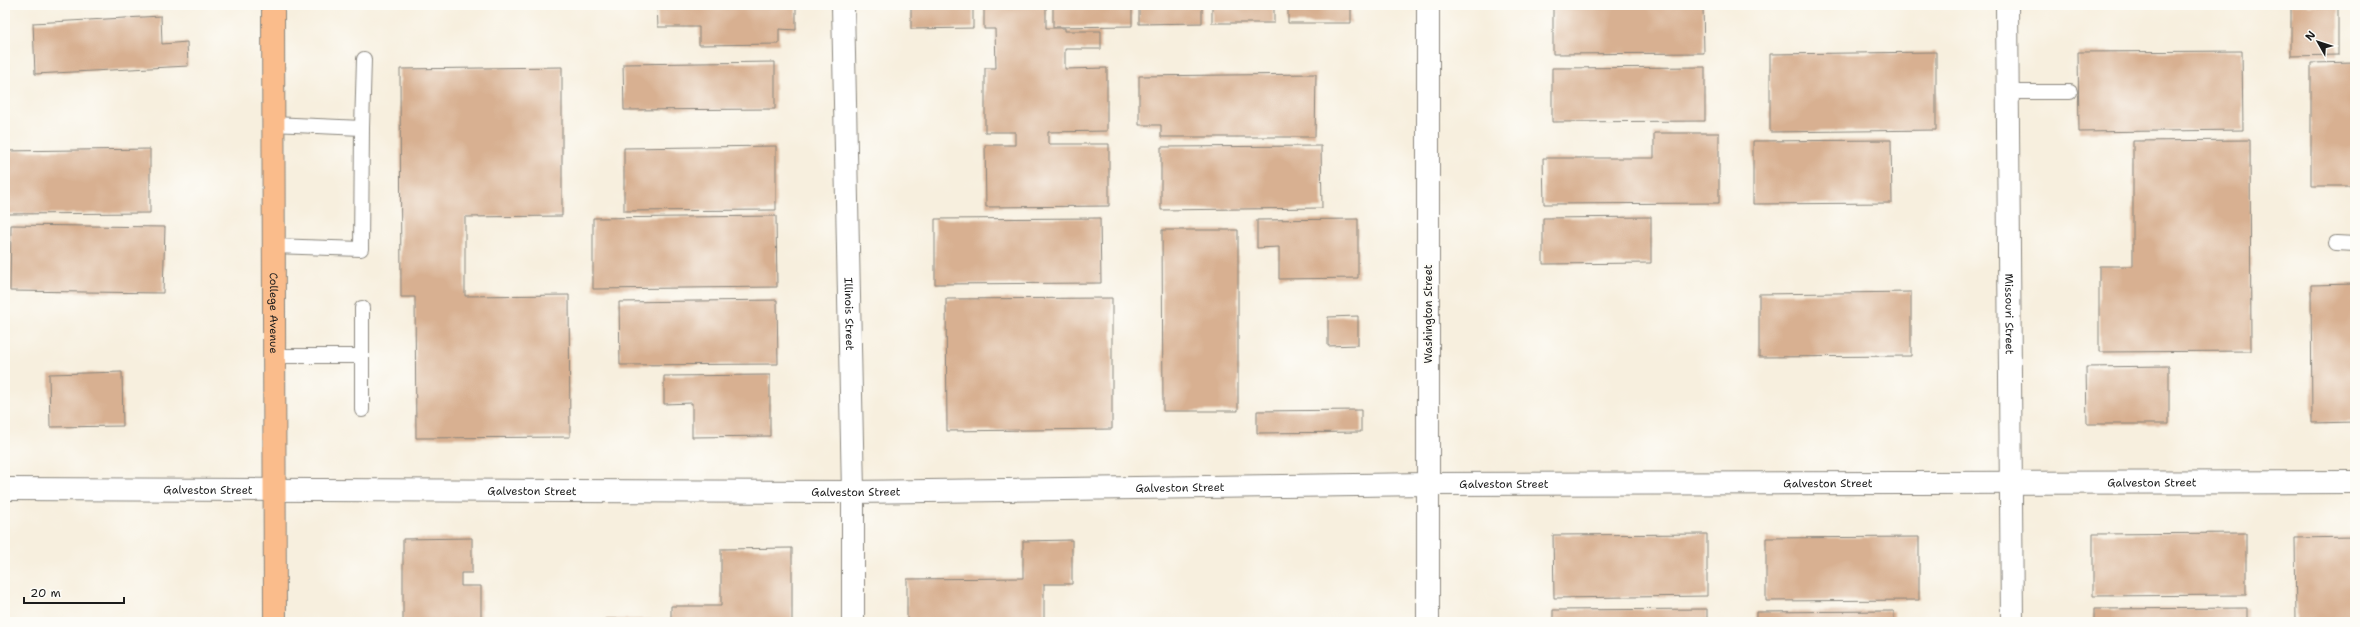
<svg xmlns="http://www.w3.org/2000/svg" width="2360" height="627" viewBox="0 0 2360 627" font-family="'Shantell Sans',sans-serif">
<rect width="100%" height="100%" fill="#fdfcf7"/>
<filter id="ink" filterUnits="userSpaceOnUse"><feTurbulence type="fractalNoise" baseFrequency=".025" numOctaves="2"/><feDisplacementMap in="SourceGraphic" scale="8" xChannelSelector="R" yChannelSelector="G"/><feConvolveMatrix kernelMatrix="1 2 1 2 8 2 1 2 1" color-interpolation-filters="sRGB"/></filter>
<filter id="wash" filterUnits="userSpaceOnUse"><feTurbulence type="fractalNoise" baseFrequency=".012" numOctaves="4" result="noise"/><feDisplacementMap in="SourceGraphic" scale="16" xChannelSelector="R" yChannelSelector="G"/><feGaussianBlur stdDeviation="0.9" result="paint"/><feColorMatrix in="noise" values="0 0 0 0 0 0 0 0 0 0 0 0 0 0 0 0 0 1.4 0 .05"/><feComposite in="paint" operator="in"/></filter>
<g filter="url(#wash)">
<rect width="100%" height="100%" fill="#f7efde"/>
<g id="blocks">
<path fill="#d8b091" d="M657,5H796V30L779,29V44L699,45V27H658Z
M911,5H973V28L911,29Z
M984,5H1046V28H1065V31H1101V49H1065V69L1107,68V131L1048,132V144H1109V206L986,207L985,145H1015V132H985V68H996L995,29H984Z
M1053,5H1132V26L1053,27Z
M1139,5H1202V23L1139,24Z
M1212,5H1274V23H1212Z
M1288,5H1351V23H1288Z
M1553,5H1703L1704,53L1553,54Z
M2291,5H2338V55L2291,56Z
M161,16L162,44L187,42L188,66L35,74L33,23Z
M2242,51L2243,130L2079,132L2078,52Z
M1936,52V130L1770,132V54Z
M775,62V109L624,110L623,64Z
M2355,62V186H2311V63Z
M562,67V216L465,217V296L569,295L570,437L416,438L415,297H401L400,69Z
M1705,67V121L1552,122V68Z
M1316,74L1315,137H1161V125H1139V76Z
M1654,133H1719V203L1544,204L1543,158H1654Z
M1891,140L1892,203L1753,204V141Z
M2250,140L2251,351L2099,352V266H2133V141Z
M776,146V210L624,211V148Z
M1321,146L1322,208L1161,210V147Z
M150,149V213L5,214V151Z
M776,216L777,287L593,289V218Z
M1651,217V263L1543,264V218Z
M1100,218L1101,283L935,284V219Z
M1358,219V278L1279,279V247L1257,248V220Z
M11,225L165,227L163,293L10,291Z
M1162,230H1238V411H1163Z
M2355,284V422L2312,423L2311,285Z
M1911,292V356L1759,357V294Z
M1112,298V429L947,431L946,299Z
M777,300L778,364L620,365L619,302Z
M1358,316V345L1328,346V317Z
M2169,366V424H2087L2086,367Z
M122,372L123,426L50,427L49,374Z
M770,375V436L692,437V403L664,404V376Z
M1361,410V432L1257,433V411Z
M2246,533V595L2093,596V534Z
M1707,534V596L1554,598L1553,535Z
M1919,537V600L1766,601V538Z
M2355,537V622H2296L2295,538Z
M472,538V573H461V586H481V622H403V539Z
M1072,540V584H1044V622H907V579L1023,578V541Z
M792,548V622H671V606H721V549Z
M2247,608V622H2094V609Z
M1707,609V622H1553V610Z
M1894,611V622H1756V612Z
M606,619H651V622H606Z"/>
</g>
</g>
<g filter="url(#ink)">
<use href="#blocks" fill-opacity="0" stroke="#8a867d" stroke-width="1"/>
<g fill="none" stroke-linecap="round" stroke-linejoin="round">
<defs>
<path id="service" d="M2009,92H2070
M272,124L362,128
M2336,243L2355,244
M273,246L361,249L362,128L364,59
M362,308V410
M273,356H362"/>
<g id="minor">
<path id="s1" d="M843,5L853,492V622"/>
<path d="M1428,5V622"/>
<path id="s2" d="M2007,5L2012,622"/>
<path id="s3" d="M5,489L853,492L1428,484L2355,482"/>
</g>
<g id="primary">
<path id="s4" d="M273,5L275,622"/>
</g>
</defs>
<use href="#service" stroke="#8a867d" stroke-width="16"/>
<use href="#minor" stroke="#8a867d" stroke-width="24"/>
<use href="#primary" stroke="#8a867d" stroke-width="24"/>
<use href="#service" stroke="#fff" stroke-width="14"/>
<use href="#minor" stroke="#fff" stroke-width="22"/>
<use href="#primary" stroke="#fabc8b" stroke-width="22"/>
</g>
</g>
<g text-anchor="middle" stroke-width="4" stroke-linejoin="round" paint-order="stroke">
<g font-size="11" fill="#1c1c1c" stroke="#fdfcf7">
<text dy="4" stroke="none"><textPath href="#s4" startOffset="308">College Avenue</textPath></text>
<text dy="4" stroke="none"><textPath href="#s1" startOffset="309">Illinois Street</textPath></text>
<text dy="4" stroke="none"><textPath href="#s2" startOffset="309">Missouri Street</textPath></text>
<text transform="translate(1428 314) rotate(-90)" y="4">Washington Street</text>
<text dy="4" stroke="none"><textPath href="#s3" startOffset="2147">Galveston Street</textPath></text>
<text dy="4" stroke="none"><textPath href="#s3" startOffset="1823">Galveston Street</textPath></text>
<text dy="4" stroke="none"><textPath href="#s3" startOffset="1499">Galveston Street</textPath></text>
<text dy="4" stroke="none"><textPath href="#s3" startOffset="1175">Galveston Street</textPath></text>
<text dy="4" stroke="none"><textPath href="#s3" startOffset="203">Galveston Street</textPath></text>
<text dy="4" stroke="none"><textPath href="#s3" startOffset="527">Galveston Street</textPath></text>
<text dy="4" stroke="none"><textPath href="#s3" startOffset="851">Galveston Street</textPath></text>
</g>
</g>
<rect width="2360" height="627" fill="none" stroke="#fdfcf7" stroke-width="20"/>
<g transform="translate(2318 42) rotate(309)" stroke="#fdfcf7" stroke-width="3" paint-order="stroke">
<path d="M0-3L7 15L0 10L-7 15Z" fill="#1c1c1c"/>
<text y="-6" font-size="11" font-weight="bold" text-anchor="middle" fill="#1c1c1c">N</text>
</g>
<path d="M24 597v6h100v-6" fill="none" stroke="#1c1c1c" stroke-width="2"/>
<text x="30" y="597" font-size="12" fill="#1c1c1c" stroke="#fdfcf7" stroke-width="3" paint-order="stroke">20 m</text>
</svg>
